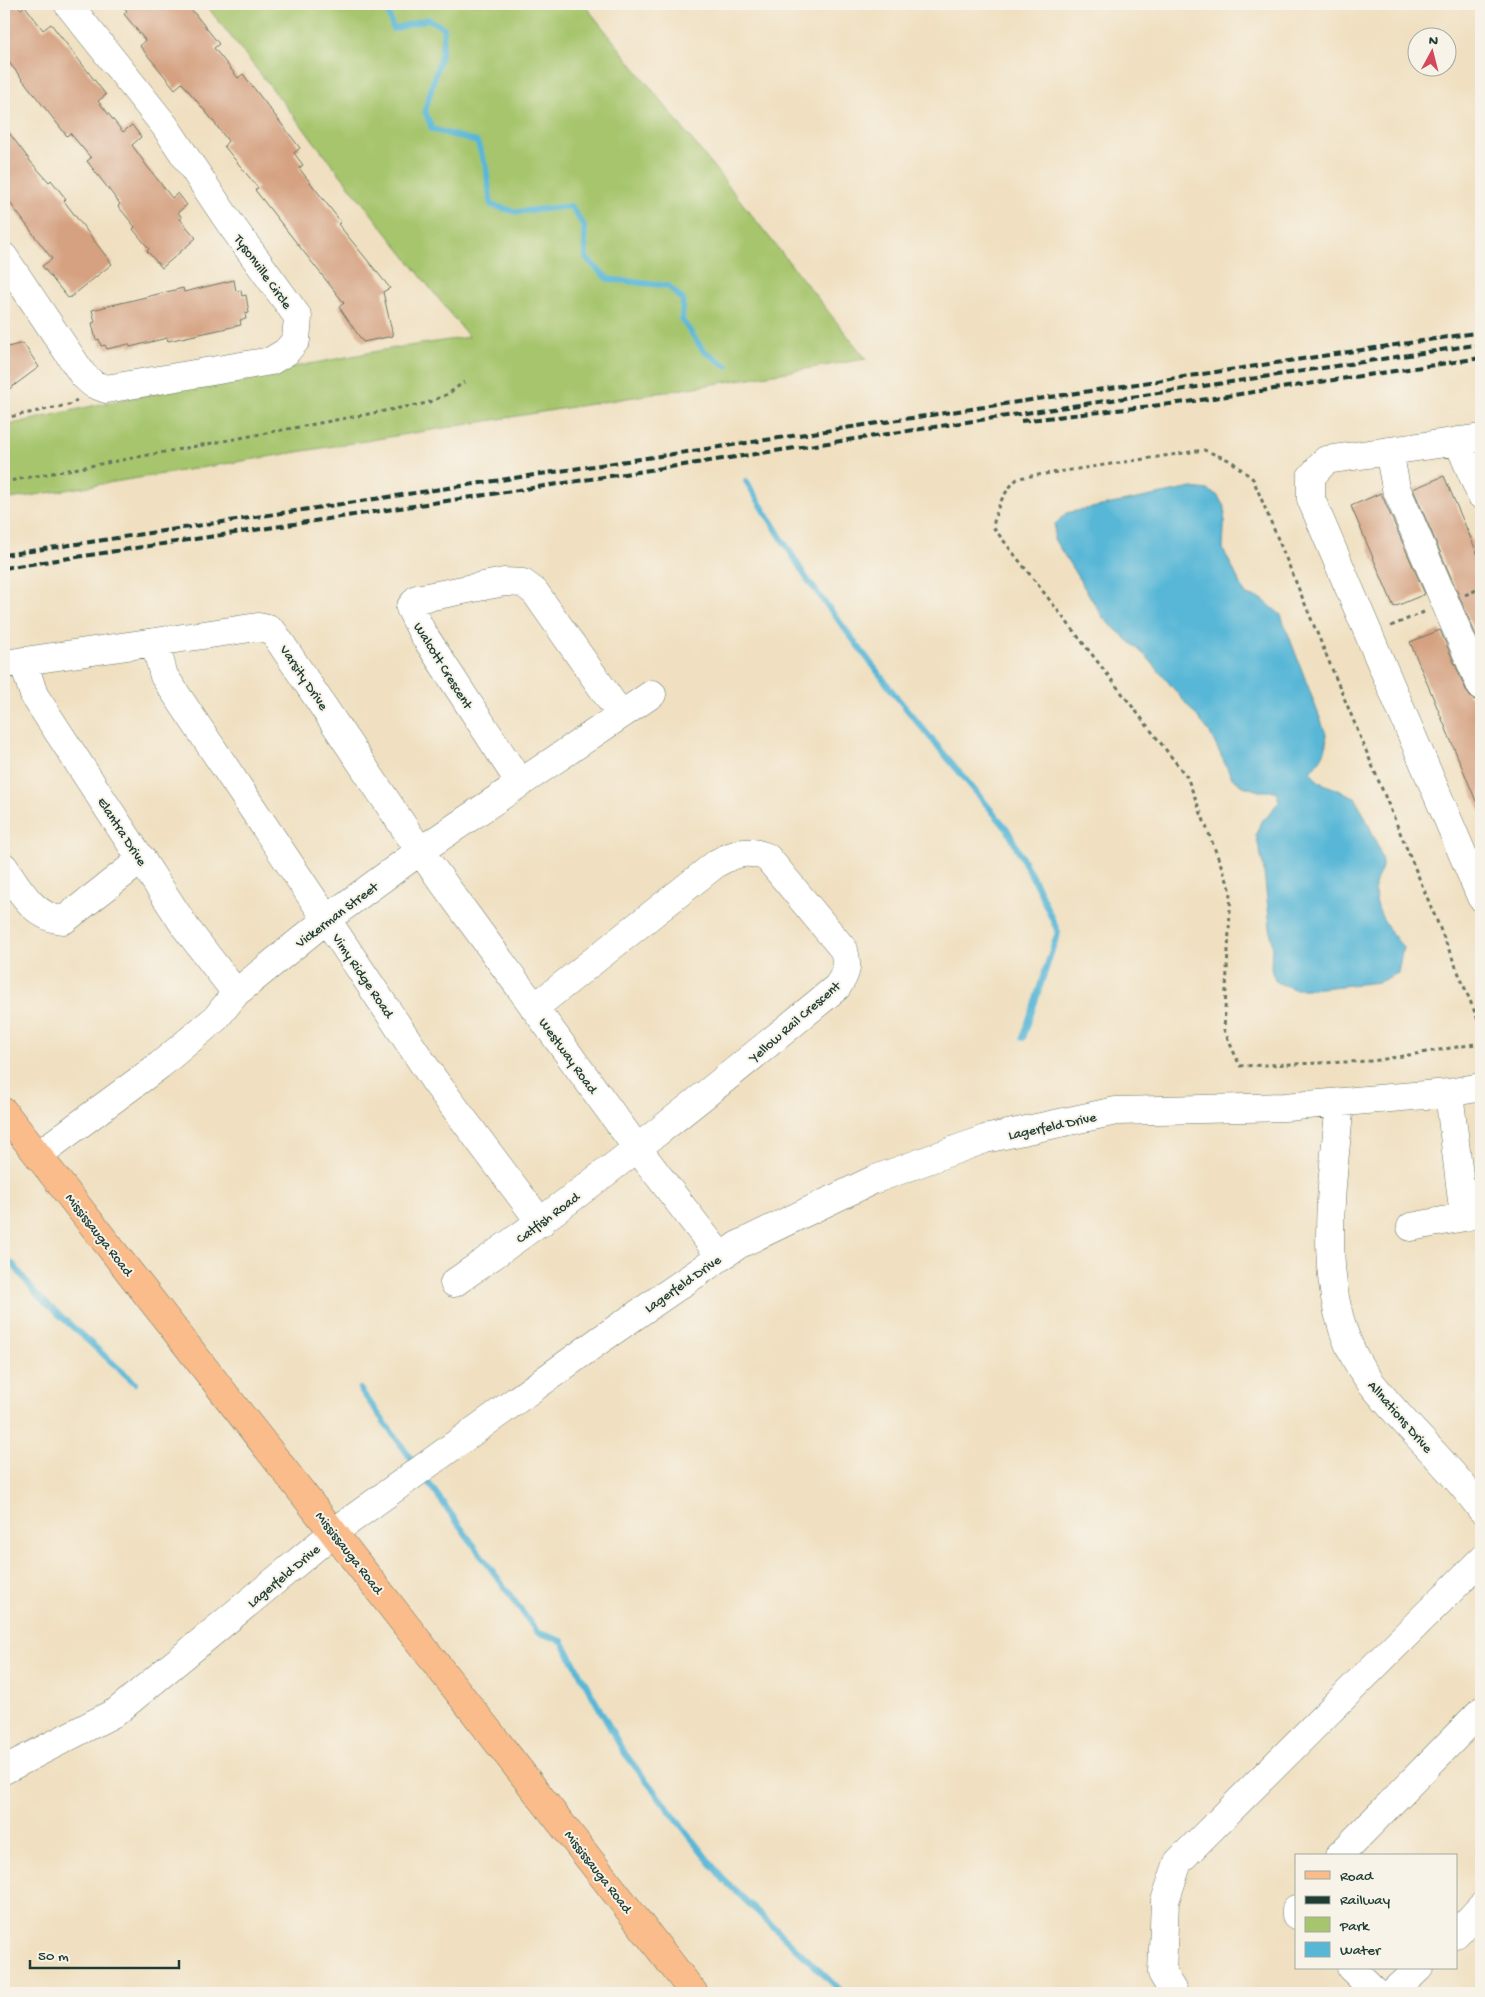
<svg xmlns="http://www.w3.org/2000/svg" width="1485" height="1997" viewBox="0 0 1485 1997" font-family="'Gochi Hand',sans-serif">
<rect width="100%" height="100%" fill="#f7f3e8"/>
<filter id="ink" filterUnits="userSpaceOnUse"><feTurbulence type="fractalNoise" baseFrequency=".02" numOctaves="2"/><feDisplacementMap in="SourceGraphic" scale="10" xChannelSelector="R" yChannelSelector="G"/><feConvolveMatrix kernelMatrix="1 2 1 2 8 2 1 2 1" color-interpolation-filters="sRGB"/></filter>
<filter id="wash" filterUnits="userSpaceOnUse"><feTurbulence type="fractalNoise" baseFrequency=".0096" numOctaves="4" result="noise"/><feDisplacementMap in="SourceGraphic" scale="20" xChannelSelector="R" yChannelSelector="G"/><feGaussianBlur stdDeviation="1.12" result="paint"/><feColorMatrix in="noise" values="0 0 0 0 0 0 0 0 0 0 0 0 0 0 0 0 0 1.4 0 .05"/><feComposite in="paint" operator="in"/></filter>
<g filter="url(#wash)">
<rect width="100%" height="100%" fill="#f0e0c1"/>
<path fill="#a6c56c" stroke="#628150" d="M205,4H584L866,359L4,500V426L114,401L389,349L469,337Z"/>
<path fill="#58b7d7" stroke="#3c7a86" d="M1192,488L1208,490L1217,495L1225,508L1223,549L1246,595L1262,599L1281,615L1326,734C1329,750 1321,760 1310,771L1319,782L1355,797C1362,811 1383,851 1382,865C1382,872 1375,879 1375,886C1374,910 1388,930 1403,947L1398,973L1379,982L1312,989H1294L1276,982L1271,969L1272,944L1263,864L1256,835L1261,821L1267,817L1279,801L1276,791H1259L1243,786L1232,778L1209,731L1148,658L1104,619L1054,539L1055,524L1066,513Z"/>
<g fill="none" stroke-linecap="round" stroke-linejoin="round">
<path stroke="#58b7d7" stroke-width="6" d="M386,4L393,29L428,19L444,28L441,55L425,111L432,129L477,142L486,167L491,205L517,212L571,206L584,226L586,258L608,279L668,286L683,300L682,320L703,350L727,366
M746,481L807,579L899,700L1007,829L1039,890L1058,932L1023,1038
M4,1262L13,1264L36,1294L135,1383
M360,1389L415,1464
M422,1474L537,1632L562,1641L623,1751L723,1879L843,1993"/>
</g>
<g id="blocks">
<path fill="#d5a181" d="M4,4H15L21,9L25,6L43,30L51,24L106,95L98,101L123,132L132,125L141,137L132,145L147,166L172,198L178,193L187,205L178,212L182,218L180,219L196,238L162,268L147,251L149,249L133,229L135,227L118,206L120,204L87,161L91,158L70,133L67,136L4,56Z
M121,4H187L219,44L214,48L238,78L243,74L300,148L294,153L303,165L299,168L341,222L338,224L390,288L383,292L393,336L363,342L339,307L344,303L255,190L258,188L224,146L228,141L210,117L182,83L175,89L140,46L145,40L124,14L127,11Z
M4,126L31,162L49,182L51,180L66,199L64,201L112,264L71,297L68,298L42,266L52,259L4,195Z
M234,280L236,291L241,290L242,296L246,295L249,313L245,314L246,319L240,320L241,325L168,341L167,338L130,347L129,344L107,349L105,345L101,346L99,339L96,340L92,323L95,322L92,310L183,288L184,292Z
M23,343L39,367L4,393V348Z
M1444,476L1481,562V647L1413,489Z
M1381,493L1425,594L1394,607L1351,506Z
M1440,630L1467,692L1472,699L1481,701V813L1410,642Z"/>
</g>
</g>
<g filter="url(#ink)">
<use href="#blocks" fill-opacity="0" stroke="#687665" stroke-width="1"/>
<g fill="none" stroke-linecap="round" stroke-linejoin="round">
<defs>
<path id="minor" d="M4,257L83,375L93,384L106,389L271,361L286,352L296,340L298,317L229,222L165,126L68,4
M1481,438L1326,460L1311,477V499L1481,897
M1458,441L1481,495
M1389,451L1396,488L1481,686
M155,643L164,676L434,1080L541,1223
M23,661L34,695L186,928L236,993
M4,664L258,627L268,629L274,633L420,851L637,1148L721,1257
M520,783L422,632L410,608L417,599L504,582L523,583L535,592L621,715
M4,867C19,889 35,919 64,920L142,859
M1449,1093L1464,1217L1481,1213
M1340,1103C1332,1190 1312,1305 1369,1380C1404,1426 1448,1463 1481,1509
M38,1155L160,1065L216,1018L236,993L327,919L420,851L652,694
M1411,1227L1464,1217
M454,1283C587,1191 713,1090 837,987C847,973 848,966 844,950L767,857C748,849 735,853 717,863L534,1008
M4,1770L116,1712L334,1532L600,1340L738,1245L873,1180L985,1139L1116,1111L1284,1107L1449,1093L1481,1087
M1339,1856L1481,1711
M1296,1909V1915
M1456,1934L1481,1907
M1351,1968L1377,1993
M1174,1993L1162,1973L1165,1901L1178,1862L1481,1560
M1392,1993L1419,1968"/>
<path id="major" d="M4,1112L694,1993"/>
</defs>
<use href="#minor" stroke="#687665" stroke-width="29"/>
<use href="#major" stroke="#687665" stroke-width="29"/>
<path stroke="#687665" stroke-width="3" stroke-dasharray="4 4" stroke-linecap="butt" d="M4,418L73,404L77,399
M4,482L427,403L448,394L464,382
M1465,595L1481,588
M1391,626L1424,612
M1481,1027L1253,479L1231,461L1204,450L1018,478C1003,493 997,506 993,527L1187,777L1231,891L1224,1030L1240,1066L1373,1061L1481,1043"/>
<use href="#minor" stroke="#fff" stroke-width="28"/>
<use href="#major" stroke="#f9bc8a" stroke-width="28"/>
<path stroke="#1f3d34" stroke-width="4" stroke-dasharray="8 4" stroke-linecap="butt" d="M1021,421L1187,402L1481,358
M4,555L1481,332
M4,568L1481,344"/>
</g>
</g>
<g text-anchor="middle" stroke-width="4" stroke-linejoin="round" paint-order="stroke">
<g font-size="14" fill="#1f3d34" stroke="#f7f3e8">
<text transform="translate(264 271) rotate(54)" y="5">Tysonville Circle</text>
<text transform="translate(444 665) rotate(58)" y="5">Walcott Crescent</text>
<text transform="translate(305 677) rotate(56)" y="5">Varsity Drive</text>
<text transform="translate(123 831) rotate(57)" y="5">Elantra Drive</text>
<text transform="translate(336 914) rotate(-37)" y="5">Vickerman Street</text>
<text transform="translate(364 975) rotate(56)" y="5">Vimy Ridge Road</text>
<text transform="translate(794 1021) rotate(-41)" y="5">Yellow Rail Crescent</text>
<text transform="translate(569 1055) rotate(54)" y="5">Westway Road</text>
<text transform="translate(1052 1125) rotate(-12)" y="5">Lagerfeld Drive</text>
<text transform="translate(547 1217) rotate(-37)" y="5">Catfish Road</text>
<text transform="translate(100 1234) rotate(52)" y="5">Mississauga Road</text>
<text transform="translate(682 1283) rotate(-35)" y="5">Lagerfeld Drive</text>
<text transform="translate(1401 1416) rotate(49)" y="5">Allnations Drive</text>
<text transform="translate(350 1552) rotate(52)" y="5">Mississauga Road</text>
<text transform="translate(283 1575) rotate(-40)" y="5">Lagerfeld Drive</text>
<text transform="translate(599 1871) rotate(52)" y="5">Mississauga Road</text>
</g>
</g>
<rect width="1485" height="1997" fill="none" stroke="#f7f3e8" stroke-width="20"/>
<rect x="1295" y="1854" width="162" height="115" fill="#f7f3e8" stroke="#a1aaa0"/>
<rect x="1305" y="1871" width="25" height="8" fill="#f9bc8a" stroke="#a1aaa0"/>
<text x="1340" y="1880" font-size="15" fill="#1f3d34">Road</text>
<rect x="1305" y="1896" width="25" height="8" fill="#1f3d34" stroke="#a1aaa0"/>
<text x="1340" y="1904" font-size="15" fill="#1f3d34">Railway</text>
<rect x="1305" y="1917" width="25" height="15" fill="#a6c56c" stroke="#a1aaa0"/>
<text x="1340" y="1930" font-size="15" fill="#1f3d34">Park</text>
<rect x="1305" y="1942" width="25" height="15" fill="#58b7d7" stroke="#a1aaa0"/>
<text x="1340" y="1954" font-size="15" fill="#1f3d34">Water</text>
<g transform="translate(1432 52) rotate(7)"><circle r="24" fill="#f7f3e8" stroke="#a1aaa0"/>
<path d="M0-4L9 19L0 12L-9 19Z" fill="#d1495b"/>
<text y="-8" font-size="14" font-weight="bold" text-anchor="middle" fill="#1f3d34">N</text>
</g>
<path d="M30 1960v8h149v-8" fill="none" stroke="#1f3d34" stroke-width="2.5"/>
<text x="38" y="1960" font-size="15" fill="#1f3d34" stroke="#f7f3e8" stroke-width="4" paint-order="stroke">50 m</text>
</svg>
